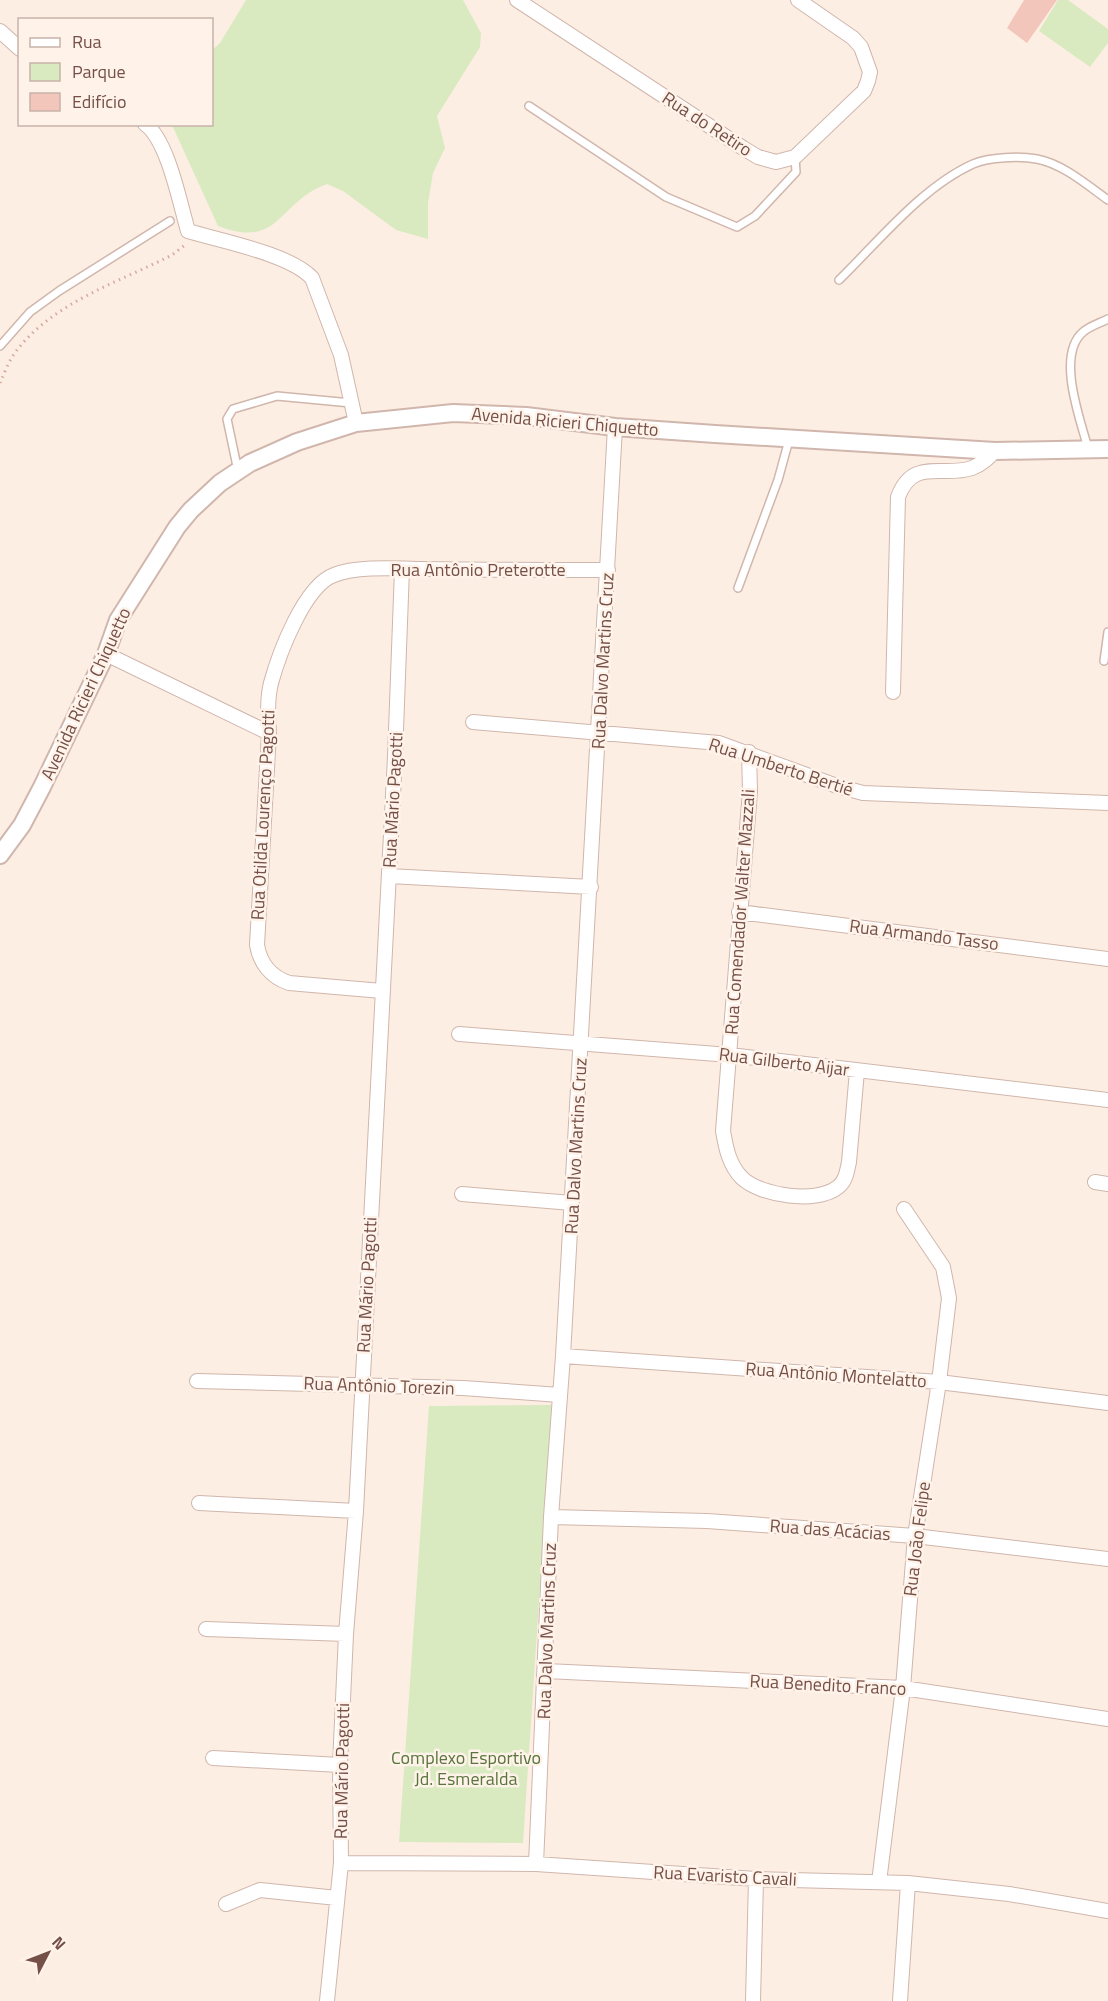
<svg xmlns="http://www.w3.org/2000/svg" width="1108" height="2001" viewBox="0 0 1108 2001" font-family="'Titillium Web',sans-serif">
<rect width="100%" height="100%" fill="#fdeee3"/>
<path fill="#d9eac1" d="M246,0H463L481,33L480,47L437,116L445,148L433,173L428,203V239L396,230L343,191L327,184C277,202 281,250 218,226L172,125L212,124V50L220,43Z
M1058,0H1068L1108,29V43L1090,67L1039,31Z
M552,1405L523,1843L399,1842L429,1406Z"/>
<path fill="#f2c6ba" d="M1024,0H1057L1027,43L1007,28Z"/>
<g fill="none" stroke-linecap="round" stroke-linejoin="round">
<defs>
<path id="service" d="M529,106L666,197L737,227L755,216L796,172L795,157
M839,280C879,241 922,187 973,164C989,157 1020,156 1037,159C1063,164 1087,185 1108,200
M0,346L30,312L59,291L170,221
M1088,448C1080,419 1056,355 1083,332C1090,326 1100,323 1108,319
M238,471L227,419L233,409L277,396L351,403
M738,588L778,480L789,440
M1104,661L1108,632"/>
<path id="minor" d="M517,0L743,148L758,157L776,162L795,157L864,91L868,81L870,72L861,47L853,38L798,0
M0,31L20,49
M145,124C168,140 180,204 188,231C221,241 290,254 312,278L341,355L356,423
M106,654L269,733
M893,692L898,497C913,457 942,478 972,468C981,465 988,458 995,451
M473,722L719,743L837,786L863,793L1108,803
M749,752L750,791L723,1131C726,1148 729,1165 742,1178C761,1196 817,1204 838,1187C846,1181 847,1171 849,1162L857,1071
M389,876L591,887
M739,912L1108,959
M382,991L289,983C271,977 260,963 257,945L269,733C268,716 267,699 271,683C279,654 304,586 334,575C359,565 403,569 429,569C489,570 548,570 608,570
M459,1034L730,1055L1108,1100
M1095,1182L1108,1184
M462,1194L572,1203
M563,1356L939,1382L1108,1403
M197,1381L463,1388L560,1395
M199,1503L356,1511
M551,1517L707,1521L915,1536L1108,1559
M206,1629L346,1634
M546,1671L903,1688L1108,1719
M213,1758L340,1765
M341,1863L536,1864L756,1879L908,1883L1009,1894L1108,1911
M536,1864L551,1517L563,1356L615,427
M879,1882L903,1688L915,1536L939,1382L949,1298L943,1267L904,1209
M226,1904L260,1890L337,1898
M327,2001L341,1863L340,1765L346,1634L356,1511L395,757L402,569
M753,2001L756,1879
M900,2001L908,1883"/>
<path id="tertiary" d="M0,855L22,825L42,787L106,654L118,620L177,527L191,510L220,483L250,463L297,442L356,423L453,413L526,416L615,427L715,434L995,451L1108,449"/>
</defs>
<use href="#service" stroke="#d0b6ac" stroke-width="10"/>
<use href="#minor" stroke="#d0b6ac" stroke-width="16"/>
<use href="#tertiary" stroke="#d0b6ac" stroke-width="20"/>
<path stroke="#d7a99d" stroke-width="3" stroke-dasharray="1.5 4.5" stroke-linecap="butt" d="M0,383C4,374 8,363 14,354C51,303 117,283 172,255L185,245"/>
<use href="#service" stroke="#fff" stroke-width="7"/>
<use href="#minor" stroke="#fff" stroke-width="14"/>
<use href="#tertiary" stroke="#fff" stroke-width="16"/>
</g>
<g text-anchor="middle" stroke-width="5" stroke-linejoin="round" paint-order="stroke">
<g font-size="18" fill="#755048" stroke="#fff3e9">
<text transform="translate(707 124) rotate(33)" y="6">Rua do Retiro</text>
<text transform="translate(565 422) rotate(5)" y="6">Avenida Ricieri Chiquetto</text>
<text x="478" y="576">Rua Antônio Preterotte</text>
<text transform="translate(603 661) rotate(-87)" y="6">Rua Dalvo Martins Cruz</text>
<text transform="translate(86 694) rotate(-65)" y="6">Avenida Ricieri Chiquetto</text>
<text transform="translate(781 767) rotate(18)" y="6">Rua Umberto Bertié</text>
<text transform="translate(393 800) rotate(-87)" y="6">Rua Mário Pagotti</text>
<text transform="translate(263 815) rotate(-87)" y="6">Rua Otilda Lourenço Pagotti</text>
<text transform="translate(740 912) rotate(-86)" y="6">Rua Comendador Walter Mazzali</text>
<text transform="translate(924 935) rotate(7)" y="6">Rua Armando Tasso</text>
<text transform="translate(784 1062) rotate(7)" y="6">Rua Gilberto Aijar</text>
<text transform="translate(576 1146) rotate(-87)" y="6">Rua Dalvo Martins Cruz</text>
<text transform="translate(367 1285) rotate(-87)" y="6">Rua Mário Pagotti</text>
<text transform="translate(836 1375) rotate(4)" y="6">Rua Antônio Montelatto</text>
<text transform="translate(379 1386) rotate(2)" y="6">Rua Antônio Torezin</text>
<text transform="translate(830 1530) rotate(4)" y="6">Rua das Acácias</text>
<text transform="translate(917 1539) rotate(-83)" y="6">Rua João Felipe</text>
<text transform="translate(547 1631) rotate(-88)" y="6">Rua Dalvo Martins Cruz</text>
<text transform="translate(828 1685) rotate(3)" y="6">Rua Benedito Franco</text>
<text transform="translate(342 1771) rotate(-89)" y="6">Rua Mário Pagotti</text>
<text transform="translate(725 1876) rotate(3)" y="6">Rua Evaristo Cavali</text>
</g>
<g font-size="18" fill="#58753d" stroke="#fff3e9">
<text x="466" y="1764">Complexo Esportivo<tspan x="466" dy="21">Jd. Esmeralda</tspan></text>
</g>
</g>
<rect x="18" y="18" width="195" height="108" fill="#fff3e9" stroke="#c8b2a9" stroke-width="1.5"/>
<rect x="30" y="38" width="30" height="9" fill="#ffffff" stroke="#c8b2a9" stroke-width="1.5"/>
<text x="72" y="48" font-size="18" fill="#755048">Rua</text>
<rect x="30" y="63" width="30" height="18" fill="#d9eac1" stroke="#c8b2a9" stroke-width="1.5"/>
<text x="72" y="78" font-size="18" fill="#755048">Parque</text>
<rect x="30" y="93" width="30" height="18" fill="#f2c6ba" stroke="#c8b2a9" stroke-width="1.5"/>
<text x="72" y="108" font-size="18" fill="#755048">Edifício</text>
<g transform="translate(48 1953) rotate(48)" stroke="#fff3e9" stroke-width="4.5" paint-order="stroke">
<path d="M0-4.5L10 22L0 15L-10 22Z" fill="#755048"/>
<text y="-9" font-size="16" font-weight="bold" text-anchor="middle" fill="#755048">N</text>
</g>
</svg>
